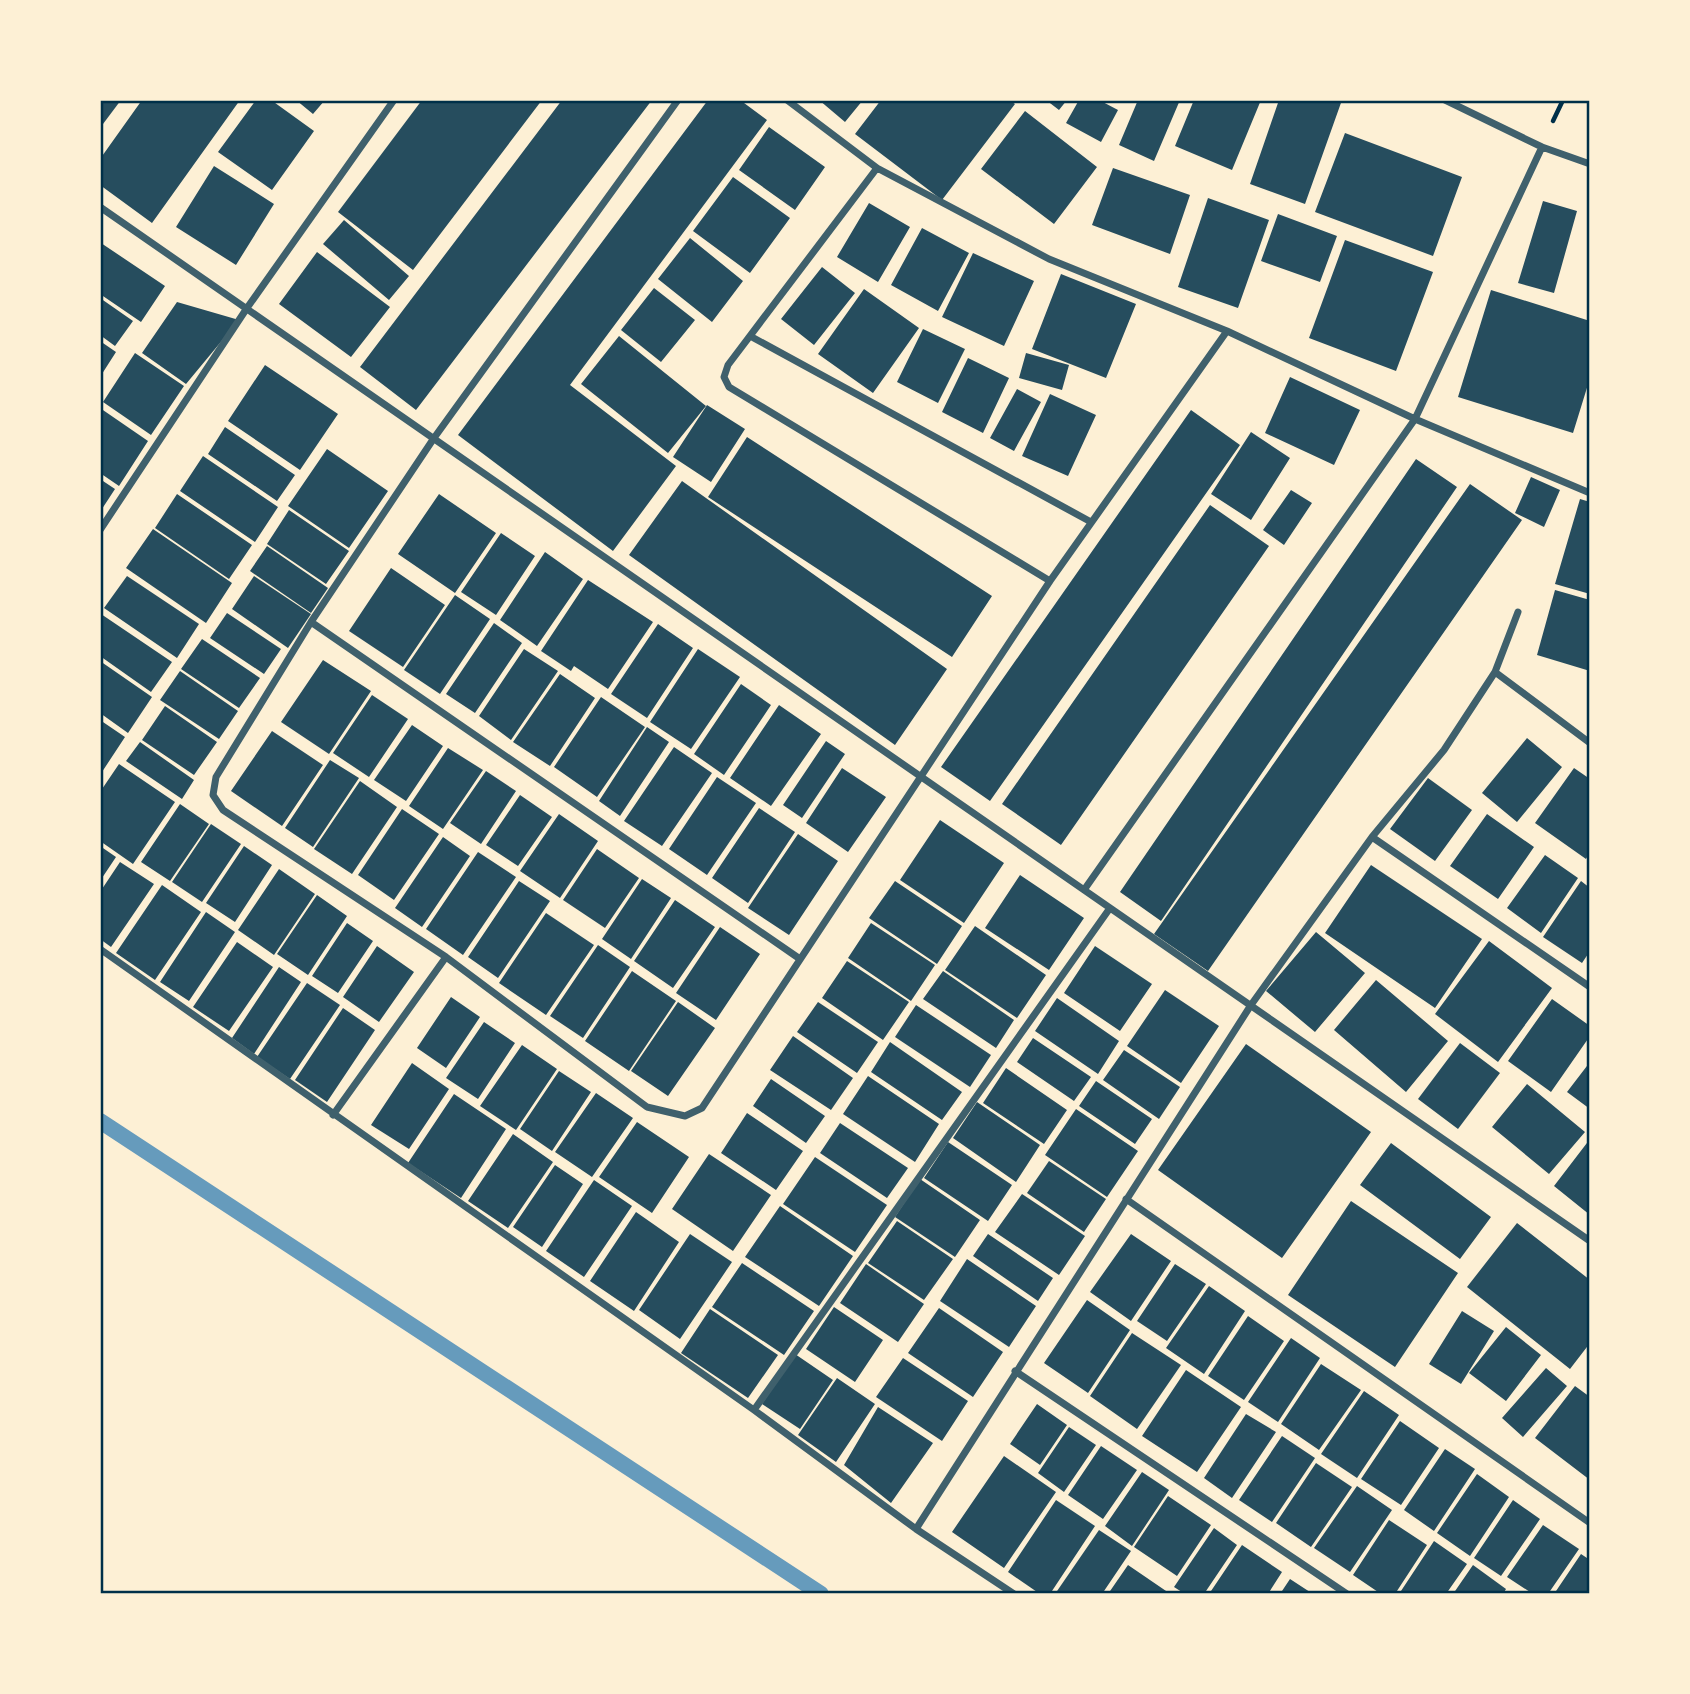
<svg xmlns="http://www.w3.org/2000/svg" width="1690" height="1694" viewBox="0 0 1690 1694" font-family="'PT Serif',serif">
<rect width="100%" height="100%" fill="#fdf0d5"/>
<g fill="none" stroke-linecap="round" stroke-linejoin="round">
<path stroke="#669bbc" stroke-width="16" d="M100,1121L821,1594"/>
</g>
<path fill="#264d5e" d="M100,100H121L100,128Z
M142,100H240L152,223L100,185V159Z
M256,100H271L314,131L272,190L218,152Z
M296,100H325L313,114Z
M422,100H542L413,270L338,212Z
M562,100H652L416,410L360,367Z
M708,100H740L767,120L570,385L676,466L613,551L458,435Z
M819,100H863L845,122Z
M881,100H1009L1015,104L942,200L855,134Z
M1046,100H1067L1059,110Z
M1079,100H1099L1118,110L1101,142L1066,123Z
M1138,100H1180L1154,161L1119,145Z
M1194,100H1261L1232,170L1175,146Z
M1279,100H1342L1305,204L1250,184Z
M1025,111L1097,167L1054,224L981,169Z
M769,127L825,167L795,210L739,170Z
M1345,133L1462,177L1433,256L1315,212Z
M214,166L274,204L236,265L176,227Z
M1113,168L1190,195L1170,254L1092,225Z
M733,177L790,218L750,273L693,231Z
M1208,198L1269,220L1238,308L1178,287Z
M1543,201L1577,211L1554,293L1518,283Z
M869,203L910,227L878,282L837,257Z
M1278,214L1337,236L1320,282L1261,261Z
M344,220L409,276L389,300L323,244Z
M922,228L969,253L938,311L891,285Z
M690,238L743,281L712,322L658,279Z
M1345,240L1433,272L1396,371L1309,338Z
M101,243L165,286L141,322L100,294Z
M317,252L390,307L351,357L279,304Z
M973,253L1034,281L1004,346L942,317Z
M822,267L855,293L814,345L781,319Z
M1061,274L1136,304L1106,378L1032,349Z
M654,288L695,320L661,362L621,330Z
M864,289L919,328L873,393L818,354Z
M1491,290L1590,321V378L1573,433L1458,397Z
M100,298L133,321L115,346L100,335Z
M177,302L239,320L186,384L142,353Z
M923,329L965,349L938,403L897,382Z
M619,336L706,406L668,453L581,384Z
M100,341L116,352L100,377Z
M135,353L184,386L151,435L103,402Z
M1026,353L1069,365L1062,390L1019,378Z
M968,358L1009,378L983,433L942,412Z
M265,365L338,414L300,470L228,421Z
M1290,377L1360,410L1334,465L1265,433Z
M1017,389L1041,402L1014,451L990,438Z
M1050,394L1096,415L1068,476L1022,456Z
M707,405L745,429L711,482L673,457Z
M100,408L148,441L119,486L100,473Z
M1191,410L1240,445L990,801L941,767Z
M225,427L295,475L277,501L208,454Z
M1251,432L1290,458L1251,520L1211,494Z
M747,437L992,596L952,657L708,497Z
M327,449L388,491L349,548L288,506Z
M203,456L278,507L255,542L180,491Z
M1416,459L1457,487L1161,921L1120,892Z
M1531,477L1560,490L1544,527L1515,513Z
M100,479L115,489L100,512Z
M682,481L947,669L895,745L629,555Z
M1470,484L1522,520L1208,971L1154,934Z
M1291,490L1312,503L1284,545L1263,530Z
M177,494L252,545L229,579L155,528Z
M439,494L496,533L455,593L398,554Z
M1580,499L1590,502V594L1555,584Z
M1210,505L1269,546L1061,845L1002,804Z
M289,510L349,551L326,584L267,544Z
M153,529L232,583L206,623L126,568Z
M501,533L535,556L496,615L461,592Z
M267,546L328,588L311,613L250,571Z
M545,552L583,579L537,646L500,620Z
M391,568L445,605L403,667L349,631Z
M127,576L199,624L177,658L104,608Z
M254,576L311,614L288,648L232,609Z
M588,580L653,622L608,689L574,666L571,671L541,651Z
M1555,590L1590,600V671L1537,655Z
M455,595L490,619L440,694L404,670Z
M227,613L281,649L264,674L210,638Z
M101,614L172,662L151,692L100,656Z
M494,623L522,643L475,713L446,694Z
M658,624L693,648L647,718L611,694Z
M202,639L260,678L239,708L181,669Z
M524,649L558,671L511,740L479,716Z
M698,649L740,677L691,749L650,722Z
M323,660L371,691L329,754L281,722Z
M100,661L152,697L128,733L100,713Z
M180,671L238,711L219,739L160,700Z
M560,674L595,698L550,766L513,742Z
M741,684L771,705L724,775L694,754Z
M372,695L408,719L369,777L333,753Z
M601,697L645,727L597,797L554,767Z
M779,705L821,734L771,806L730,778Z
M165,706L217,742L194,775L142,740Z
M100,720L125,737L100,775Z
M412,725L443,746L406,801L374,780Z
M647,727L669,742L620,816L599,801Z
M272,731L323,765L282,826L231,791Z
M1527,738L1562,767L1517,822L1482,793Z
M826,741L845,754L802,818L783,805Z
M140,742L194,780L182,799L126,761Z
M674,747L712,773L662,846L624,821Z
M448,748L483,770L443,829L409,806Z
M330,760L359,778L313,847L285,828Z
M119,764L175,802L133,864L100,841V792Z
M842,768L886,797L848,852L806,823Z
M1574,768L1590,779V852L1586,859L1535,823Z
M486,771L516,791L481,844L450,823Z
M717,777L756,803L707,875L669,849Z
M1428,778L1472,810L1435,861L1390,829Z
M360,781L397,807L352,874L314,849Z
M520,795L552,817L518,866L486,845Z
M180,804L209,824L170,881L141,862Z
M759,808L795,832L748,903L712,878Z
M402,809L439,834L394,900L358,875Z
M559,814L598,841L560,898L520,871Z
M1487,814L1534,847L1498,899L1450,866Z
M940,820L1004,863L964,923L900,880Z
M211,824L241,844L202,902L172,882Z
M798,834L838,861L789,935L748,908Z
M443,837L470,856L422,927L395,908Z
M100,846L116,857L100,881Z
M244,846L272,865L235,922L206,903Z
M597,849L639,878L605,928L563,900Z
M478,852L516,877L463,955L426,929Z
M1545,855L1578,878L1541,933L1507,908Z
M120,862L154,884L111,947L100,939V892Z
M1371,865L1482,939L1435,1008L1325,933Z
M279,869L315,894L274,955L238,930Z
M1020,875L1084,918L1049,970L985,928Z
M642,879L671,898L631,959L602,939Z
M519,881L550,901L498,978L468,957Z
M895,881L962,926L937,964L869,918Z
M1581,881L1590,888V951L1582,963L1543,937Z
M162,885L201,912L155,980L116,953Z
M317,895L347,916L308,975L277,954Z
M675,900L715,927L673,988L634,961Z
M206,912L235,932L189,1001L160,982Z
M546,913L594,945L546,1015L499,983Z
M347,923L373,941L338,993L312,976Z
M871,923L935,965L911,1001L848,958Z
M975,926L1046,975L1017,1018L945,970Z
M720,927L760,954L716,1020L676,993Z
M1316,932L1365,973L1315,1032L1266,991Z
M1489,941L1552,988L1498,1062L1435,1014Z
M237,942L273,967L229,1031L193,1007Z
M598,945L630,967L583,1038L550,1016Z
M377,946L414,972L379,1022L343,997Z
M1095,946L1152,984L1120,1031L1064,993Z
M847,961L909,1002L883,1040L822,998Z
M279,967L301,982L254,1054L232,1038Z
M632,971L676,1001L629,1071L585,1041Z
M943,971L1014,1020L996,1048L923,999Z
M1376,980L1448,1041L1406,1092L1334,1030Z
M307,983L340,1005L290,1079L257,1057Z
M1165,990L1219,1026L1181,1083L1127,1046Z
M451,997L480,1017L446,1068L417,1048Z
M1057,998L1119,1041L1098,1074L1035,1031Z
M1552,999L1590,1026V1036L1551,1092L1508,1061Z
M678,1002L715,1028L668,1096L631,1071Z
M818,1002L878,1042L857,1073L797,1032Z
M916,1005L991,1055L970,1087L895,1037Z
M343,1008L375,1030L327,1102L295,1080Z
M484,1022L515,1043L478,1099L446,1078Z
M793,1036L853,1078L831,1110L770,1070Z
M1033,1038L1091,1077L1074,1101L1017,1062Z
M890,1042L962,1092L942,1120L871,1072Z
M1460,1043L1500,1073L1458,1129L1418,1099Z
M1246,1044L1371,1132L1282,1258L1158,1170Z
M522,1045L557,1069L516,1130L480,1106Z
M1124,1050L1180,1087L1159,1119L1103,1080Z
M1590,1062V1109L1567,1092Z
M412,1063L449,1089L409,1149L371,1125Z
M1006,1068L1067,1110L1044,1144L983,1103Z
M559,1071L591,1092L552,1151L520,1129Z
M868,1076L939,1124L915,1162L843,1114Z
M771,1079L825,1116L806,1143L753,1106Z
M1096,1081L1152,1119L1135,1144L1079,1106Z
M1527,1084L1585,1132L1549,1174L1492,1127Z
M596,1093L633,1118L592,1177L555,1152Z
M454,1094L506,1129L461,1198L408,1163Z
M977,1102L1040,1145L1016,1182L953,1138Z
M1076,1109L1138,1151L1107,1197L1045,1155Z
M747,1113L803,1151L776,1190L721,1153Z
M637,1122L689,1157L652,1213L599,1177Z
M840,1123L908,1168L887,1198L820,1153Z
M513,1134L553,1162L508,1228L468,1201Z
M1590,1139V1215L1554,1186Z
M948,1142L1012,1185L988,1221L924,1178Z
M1391,1143L1491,1217L1460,1259L1360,1185Z
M709,1154L771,1195L733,1251L672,1209Z
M815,1157L887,1205L855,1252L783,1204Z
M1049,1161L1106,1199L1084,1232L1027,1193Z
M555,1165L583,1184L542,1247L513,1227Z
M920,1179L980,1220L955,1257L895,1217Z
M594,1180L632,1206L584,1277L546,1251Z
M1022,1194L1085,1236L1059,1275L995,1232Z
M1351,1201L1458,1273L1395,1367L1288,1295Z
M780,1206L853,1256L819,1306L745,1257Z
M636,1212L679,1242L634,1311L590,1281Z
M897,1221L953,1259L924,1300L868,1263Z
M1517,1223L1590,1280V1343L1570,1369L1467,1287Z
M690,1234L732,1262L680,1339L639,1310Z
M988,1234L1053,1278L1038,1301L973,1256Z
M1131,1234L1171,1261L1131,1321L1090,1292Z
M967,1259L1036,1306L1009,1347L940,1301Z
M742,1263L814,1311L784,1355L712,1307Z
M866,1264L924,1304L898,1342L840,1303Z
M1175,1264L1206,1284L1167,1341L1137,1321Z
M1209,1286L1245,1311L1204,1374L1166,1348Z
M1087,1300L1130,1330L1088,1393L1044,1363Z
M834,1307L883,1340L855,1382L806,1349Z
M939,1308L1003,1352L973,1397L908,1353Z
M710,1309L778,1355L748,1398L681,1353Z
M1462,1311L1494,1331L1461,1384L1429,1364Z
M1248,1316L1284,1341L1244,1400L1208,1376Z
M1506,1327L1541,1355L1506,1401L1469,1373Z
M1132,1333L1181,1365L1137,1429L1090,1396Z
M1291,1338L1320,1358L1278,1422L1248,1402Z
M795,1354L833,1380L800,1429L762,1404Z
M903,1358L968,1401L942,1441L876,1397Z
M1321,1364L1361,1390L1319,1450L1281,1424Z
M1546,1368L1567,1386L1523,1437L1502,1418Z
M1186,1370L1241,1407L1197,1472L1142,1436Z
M837,1378L875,1404L836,1462L798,1435Z
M1575,1386L1590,1397V1480L1535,1438Z
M1364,1391L1399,1415L1357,1478L1321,1454Z
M1037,1404L1067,1425L1040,1465L1010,1444Z
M878,1407L933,1443L891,1503L844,1465Z
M1246,1414L1276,1432L1232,1498L1204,1478Z
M1400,1421L1439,1448L1401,1505L1361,1479Z
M1069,1427L1096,1445L1064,1492L1038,1473Z
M1282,1436L1315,1458L1272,1522L1239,1500Z
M1101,1446L1137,1470L1103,1519L1068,1495Z
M1445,1449L1475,1469L1434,1531L1404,1510Z
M1004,1456L1056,1492L1004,1568L952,1532Z
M1316,1463L1352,1487L1311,1547L1276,1523Z
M1142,1472L1169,1490L1132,1546L1105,1526Z
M1477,1474L1509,1497L1470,1556L1437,1533Z
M1357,1486L1392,1510L1350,1572L1314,1548Z
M1168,1496L1211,1525L1177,1576L1134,1547Z
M1056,1500L1095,1526L1050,1594H1040L1008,1572Z
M1513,1500L1540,1519L1501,1576L1474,1558Z
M1389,1520L1427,1545L1395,1594H1381L1353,1575Z
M1543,1525L1579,1549L1548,1594H1533L1507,1577Z
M1214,1528L1237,1545L1204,1594H1185L1174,1587Z
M1099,1530L1131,1551L1102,1594H1055Z
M1434,1541L1467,1564L1446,1594H1399Z
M1242,1545L1282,1572L1268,1594H1209Z
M1581,1554L1590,1560V1594H1554Z
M1128,1565L1169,1593L1168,1594H1108Z
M1473,1565L1506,1589L1503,1594H1453Z
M1290,1579L1313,1594H1280Z"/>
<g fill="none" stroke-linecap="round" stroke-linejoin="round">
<path stroke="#003049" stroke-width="4.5" d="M1553,121L1563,100"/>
<path stroke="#3f606c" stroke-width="7" d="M678,100L434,438L311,622L216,777L213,795L223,810L446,957L647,1107L685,1116L702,1108L1050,581L1227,331
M787,100L877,168L1049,259L1227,331L1415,419L1590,493
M1445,100L1542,147L1590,164
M877,168L728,365L724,377L729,387L1050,581
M100,207L1590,1241
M750,336L1091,522
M100,530L247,308L394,100
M311,622L800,959
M1495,672L1590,743
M1372,837L1590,987
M1084,890L1415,419L1542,147
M100,949L754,1410L916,1529L1014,1594
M333,1115L446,957
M1126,1199L1590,1523
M1015,1371L1347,1594
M754,1410L1110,908
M916,1529L1251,1005L1372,837L1444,750L1495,672L1518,612"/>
</g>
<rect width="1690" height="1694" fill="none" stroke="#fdf0d5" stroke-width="203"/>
<rect x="102" y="102" width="1486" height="1490" fill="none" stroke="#003049" stroke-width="2.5"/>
</svg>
